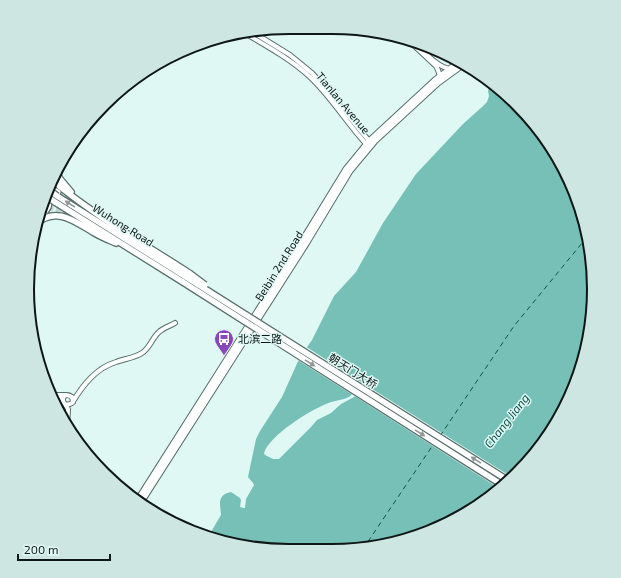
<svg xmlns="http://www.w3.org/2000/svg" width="621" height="578" viewBox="0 0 621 578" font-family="'Exo 2','Noto Sans SC',sans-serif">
<rect width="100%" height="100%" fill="#dff8f4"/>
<path fill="#e3cbf9" d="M426,46L448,54L454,58C442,65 434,53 426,46Z"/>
<path fill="#76c0b7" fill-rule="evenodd" d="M491,81L529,116L559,158L580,205L592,255L593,306L585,357L567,405L540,448L505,486L463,516L416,537L366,549L238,546L208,537L221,515C220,503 217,495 231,492L240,498L241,500L240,507L244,508H245L246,499L254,485L253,483L248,477L256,439L260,431L282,397L300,357L312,340L334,296L356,272L383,223L416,174L463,124L482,107L487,102L489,96L488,91ZM367,380L370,381L371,383L354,397L341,404L331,413L317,420L311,427L279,459H273L265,455L264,453C270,435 309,411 326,404C332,401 343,400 349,397C352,395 353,392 355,390C358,386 362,382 367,380Z"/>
<path fill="#dff8f4" d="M305,346L364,384L353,395L296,359Z
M366,385L513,478L505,486L500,489L353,395Z"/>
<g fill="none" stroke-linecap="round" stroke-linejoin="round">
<path stroke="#10514b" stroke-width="1" stroke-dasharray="5 4" stroke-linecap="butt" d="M440,436L514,326L587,237
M363,549L433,445"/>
<path stroke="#c0d6d3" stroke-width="5" stroke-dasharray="5 2.5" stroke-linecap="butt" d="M58,192L107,224
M41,208C54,207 68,214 78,219"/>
<defs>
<path id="minor" d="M251,31L290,55L312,73L323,85L370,142
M243,32C265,45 289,58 309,76C331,96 347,124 368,146
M406,38L436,66L438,70L440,76
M413,41C423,50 436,67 450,69
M63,402L60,398L54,395H66
M73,402L72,397C60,389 60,410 72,403C83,385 96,368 116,362C124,359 134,358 142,353C150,348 152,338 159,332C163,328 170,326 175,323
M65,404L68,409L67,427"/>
<path id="major" d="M50,187L58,192
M137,501L302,241L346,169L369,141L435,80L460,61
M140,504L306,244L350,171L375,141L438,83L464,64"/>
<path id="highway" d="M56,172L60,179L71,192
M53,181C95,216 143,243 189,273
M57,196L186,277
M55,202L183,282
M40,219L48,207L50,194
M35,224C57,206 74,221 93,232C101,237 109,240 116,243"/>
</defs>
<use href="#minor" stroke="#596f6b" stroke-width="6"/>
<use href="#major" stroke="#596f6b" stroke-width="7"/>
<use href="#highway" stroke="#596f6b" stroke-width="8"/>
<use href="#minor" stroke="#fff" stroke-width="4"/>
<use href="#major" stroke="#fff" stroke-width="5"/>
<use href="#highway" stroke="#fff" stroke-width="5.5"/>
<path stroke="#3a4544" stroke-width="1" stroke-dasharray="7 7" stroke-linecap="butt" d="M51,184L58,189
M185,279L507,484"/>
<defs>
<path id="highway-bridge" d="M49,190L57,196
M46,196L55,202
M189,273L205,285
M186,277L509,481
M183,282L504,486"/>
</defs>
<use href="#highway-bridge" stroke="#596f6b" stroke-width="8" stroke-linecap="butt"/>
<use href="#highway-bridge" stroke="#fff" stroke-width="5.5"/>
</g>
<defs><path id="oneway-solid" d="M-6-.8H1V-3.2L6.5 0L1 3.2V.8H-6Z"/></defs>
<g fill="#939796">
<use href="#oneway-solid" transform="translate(70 204) rotate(-148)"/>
<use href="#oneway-solid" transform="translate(310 363) rotate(32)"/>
<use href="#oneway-solid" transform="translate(420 433) rotate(32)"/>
<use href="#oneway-solid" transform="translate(476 460) rotate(-148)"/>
</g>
<defs>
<symbol id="bus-pin" viewBox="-11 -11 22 30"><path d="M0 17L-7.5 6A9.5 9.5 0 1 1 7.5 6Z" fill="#8a47bb" stroke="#dff8f4"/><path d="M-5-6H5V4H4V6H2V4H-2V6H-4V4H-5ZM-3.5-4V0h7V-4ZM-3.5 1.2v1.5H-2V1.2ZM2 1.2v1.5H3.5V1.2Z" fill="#fff"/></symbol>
</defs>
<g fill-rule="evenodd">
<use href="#bus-pin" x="213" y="328" width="22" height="30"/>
</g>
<g text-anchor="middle" stroke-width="3" stroke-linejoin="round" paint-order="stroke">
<g font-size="11" fill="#0f1716" stroke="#dff8f4">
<text transform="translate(343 103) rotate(50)" y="4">Tianlan Avenue</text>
<text transform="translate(123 225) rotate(32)" y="4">Wuhong Road</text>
<text transform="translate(279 266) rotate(-58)" y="4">Beibin 2nd Road</text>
<text transform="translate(353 371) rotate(32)" y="4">朝天门大桥</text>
</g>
<g font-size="11" fill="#0f1716" stroke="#dff8f4" text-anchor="start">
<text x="238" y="343">北滨二路</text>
</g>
<g font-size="12" font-style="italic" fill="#10514b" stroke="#dff8f4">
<text transform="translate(507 421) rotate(-52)" y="4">Chang Jiang</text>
</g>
</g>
<path d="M0 0H621V578H0ZM289 34H332A255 255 0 0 1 587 289V289A255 255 0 0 1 332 544H289A255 255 0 0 1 34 289V289A255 255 0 0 1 289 34Z" fill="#cee6e2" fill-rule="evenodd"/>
<path fill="none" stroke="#0f1716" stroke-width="2" d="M289 34H332A255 255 0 0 1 587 289V289A255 255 0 0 1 332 544H289A255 255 0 0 1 34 289V289A255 255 0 0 1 289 34Z"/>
<path d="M18 554v6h92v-6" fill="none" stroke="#0f1716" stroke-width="2"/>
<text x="24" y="554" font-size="12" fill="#0f1716" stroke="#dff8f4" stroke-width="3" paint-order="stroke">200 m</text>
</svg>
